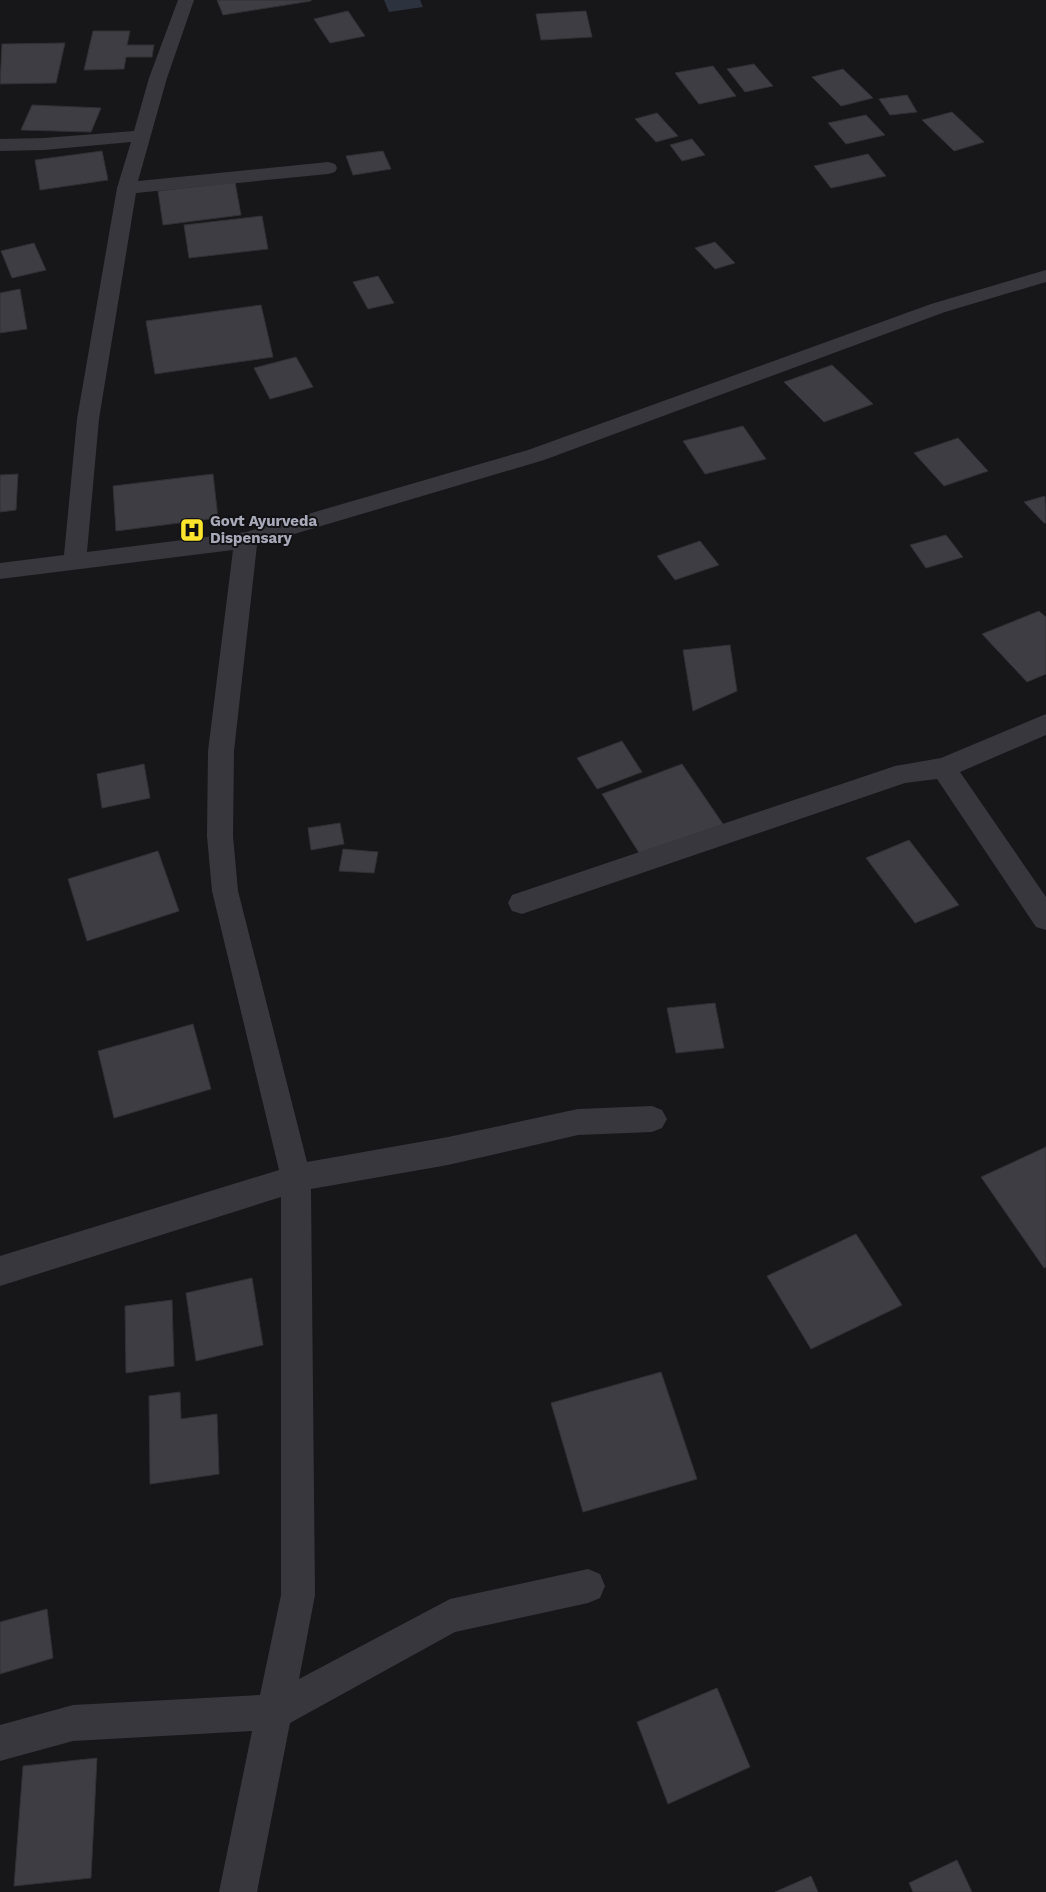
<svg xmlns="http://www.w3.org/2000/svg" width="1046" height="1892" viewBox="0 0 1046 1892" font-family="'Work Sans',sans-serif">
<rect width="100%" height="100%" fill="#171619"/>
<path fill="#2c323e" d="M384,0H420L423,7L389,12Z"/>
<path fill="#3e3d43" stroke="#313035" d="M217,0H311V1L223,15Z
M348,11L365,36L330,43L314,19Z
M586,11L592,37L541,40L536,14Z
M93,31H130L127,45H154L152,57H126L124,69L84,70Z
M65,43L56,83L0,84L2,44Z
M754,64L773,86L745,92L727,69Z
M713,66L736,96L699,104L675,73Z
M843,69L873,98L841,106L812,77Z
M907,95L917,112L890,115L879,99Z
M32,105L101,108L91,132L21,130Z
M952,112L984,142L954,151L922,120Z
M657,113L678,136L656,142L635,119Z
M866,115L885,135L846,144L828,123Z
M692,139L705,155L682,161L670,145Z
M102,151L108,180L40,190L35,160Z
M383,151L391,169L353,175L346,156Z
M868,154L886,176L831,188L814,166Z
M235,182L241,215L163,225L158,191Z
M262,216L268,249L189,258L184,225Z
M715,242L735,263L715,269L695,248Z
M34,243L46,270L12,278L1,251Z
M378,276L394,303L368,309L353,282Z
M20,289L27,329L0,333V293Z
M261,305L273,357L155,374L146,321Z
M296,357L313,387L270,399L254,368Z
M832,365L873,404L824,422L784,382Z
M743,426L766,459L705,474L683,441Z
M958,438L988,471L944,486L914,453Z
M18,474L16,510L0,512V475Z
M213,474L218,518L116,531L113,486Z
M1045,496L1046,523H1044L1024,502Z
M946,535L963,557L926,568L910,545Z
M700,541L719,565L675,580L657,556Z
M1039,611L1046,617V674L1027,682L982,634Z
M730,645L737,691L693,711L683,650Z
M622,741L642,772L597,789L577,758Z
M144,764L150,798L102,808L97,774Z
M682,764L723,824L641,856L602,794Z
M340,823L344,844L311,850L308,828Z
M909,840L959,905L915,923L866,858Z
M343,849L378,852L374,873L339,871Z
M158,851L179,911L87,941L68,879Z
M715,1003L724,1048L676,1053L667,1008Z
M193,1024L211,1089L114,1118L98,1051Z
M1046,1147V1267L1044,1268L981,1177Z
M856,1234L902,1305L811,1349L767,1276Z
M252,1278L263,1345L196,1361L186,1293Z
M172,1300L174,1366L126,1373L125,1306Z
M661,1372L697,1479L583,1512L551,1403Z
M180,1392L181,1419L217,1414L219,1474L150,1484L149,1396Z
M47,1609L53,1658L0,1674V1622Z
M717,1688L750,1767L668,1804L637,1722Z
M97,1758L91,1878L14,1886L23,1766Z
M957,1860L972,1892H913L909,1883Z
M811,1876L818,1892H775Z"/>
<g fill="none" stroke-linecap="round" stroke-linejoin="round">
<path fill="#38373e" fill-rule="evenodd" d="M178,0H194L167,78L138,181L328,162L335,164L337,168L335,172L328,174L136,193L99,419L87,552L246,532L528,450L931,304L1046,270V282L945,312L544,460L257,545L234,751L233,836L238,891L307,1162L448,1137L578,1109L652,1106L662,1110L667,1119L662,1128L652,1132L578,1135L448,1165L311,1189L315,1595L299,1679L450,1599L588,1569L600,1574L605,1586L600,1598L588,1603L455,1632L290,1723L257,1892H219L252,1731L73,1741L0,1761V1725L73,1705L260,1695L281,1595V1197L0,1286V1256L279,1170L212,891L207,836L208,751L233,550L0,579V563L64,555L77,419L117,188L131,142L44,150L0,151V139L44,138L134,131L149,78Z
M1046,714V735L960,772L1046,897V930L1036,927L937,779L905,783L522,914L512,911L508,903L512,895L895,766L941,758Z"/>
</g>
<defs>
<symbol id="hospital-square" viewBox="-11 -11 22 22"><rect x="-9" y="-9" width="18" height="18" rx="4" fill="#fce42c" stroke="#121114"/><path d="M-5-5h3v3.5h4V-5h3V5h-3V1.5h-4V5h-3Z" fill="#111"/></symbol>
</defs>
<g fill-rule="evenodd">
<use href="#hospital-square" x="178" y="516" width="28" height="28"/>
</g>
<g text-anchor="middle" stroke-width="4" stroke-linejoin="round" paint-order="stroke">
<g font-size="15" font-weight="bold" fill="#a8a9b9" stroke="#121114" text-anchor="start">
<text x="210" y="526">Govt Ayurveda<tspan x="210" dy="17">Dispensary</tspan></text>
</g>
</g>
</svg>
